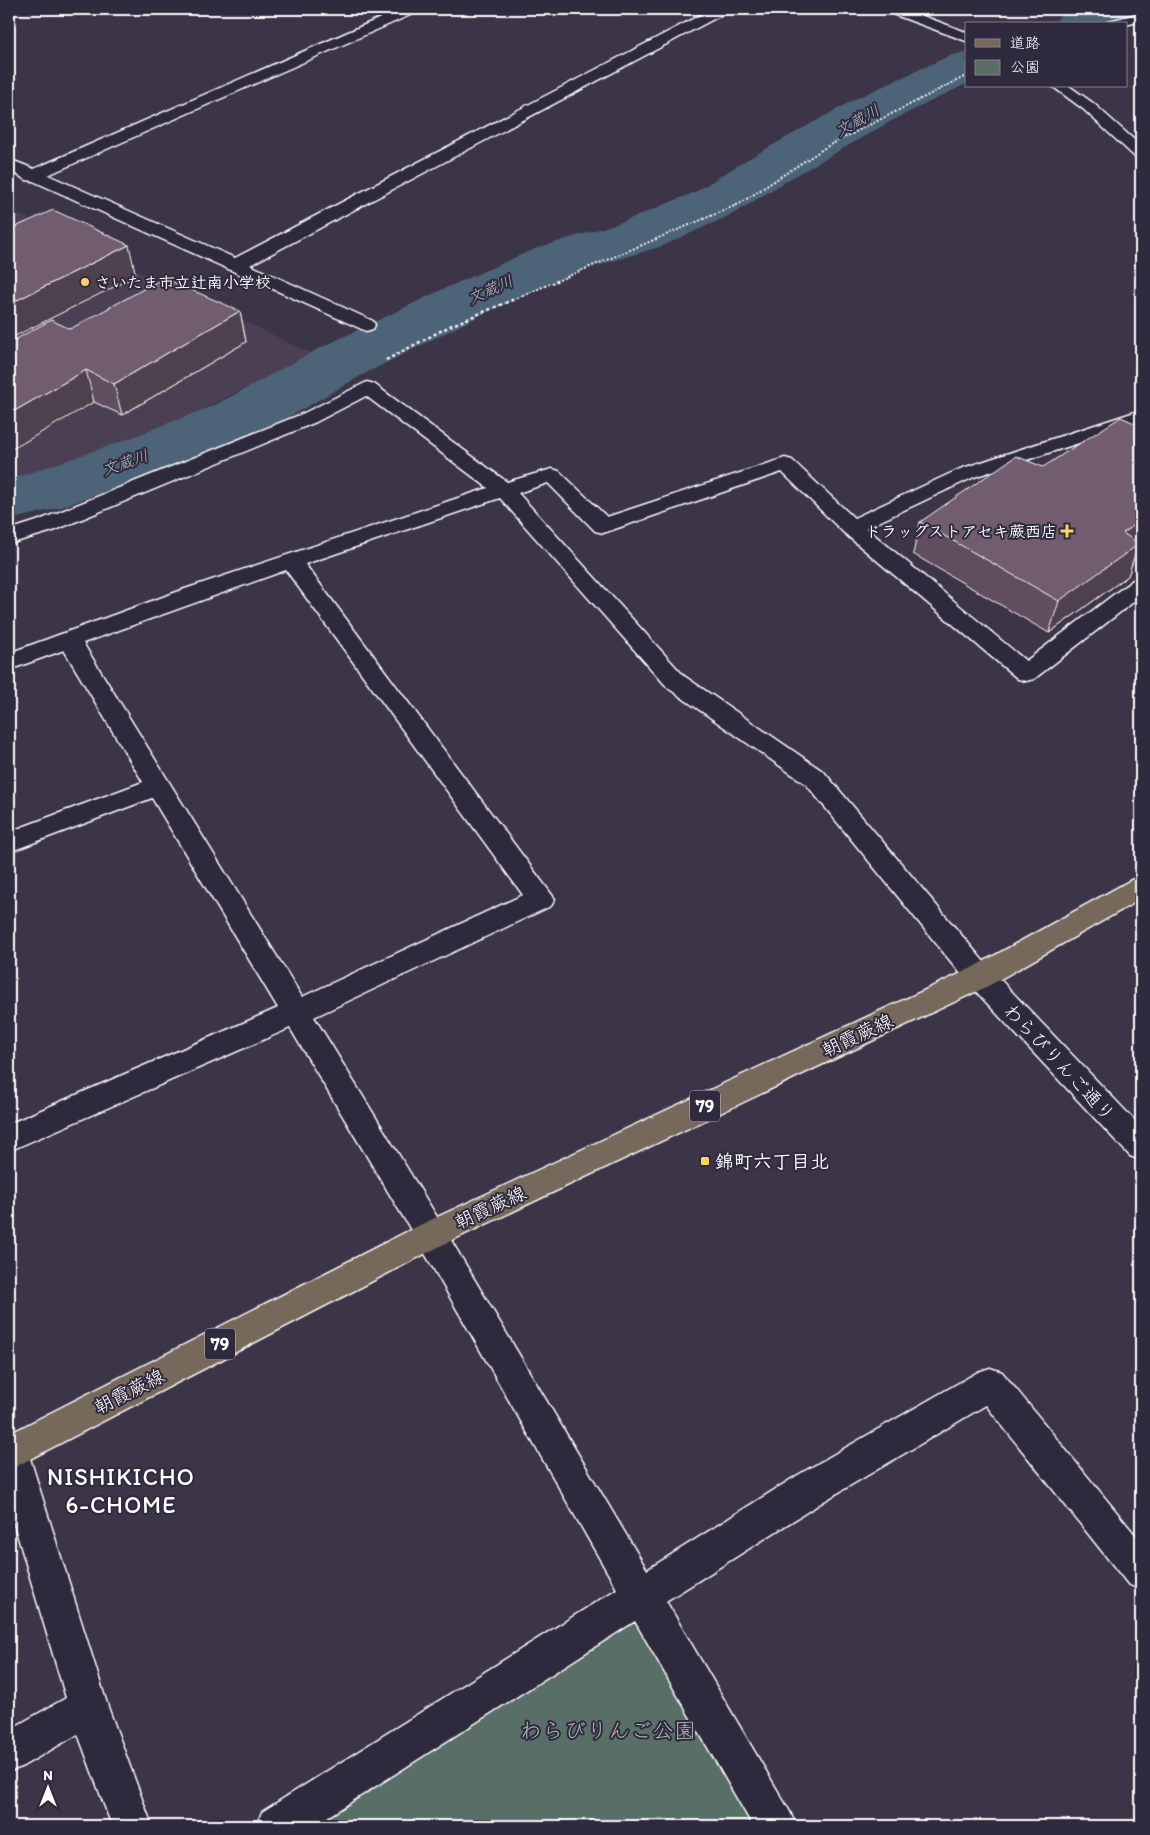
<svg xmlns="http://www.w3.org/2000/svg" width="1150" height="1835" viewBox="0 0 1150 1835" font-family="Itim,'Klee One',sans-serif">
<rect width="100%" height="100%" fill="#3c3447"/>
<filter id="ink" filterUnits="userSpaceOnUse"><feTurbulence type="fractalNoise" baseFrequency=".02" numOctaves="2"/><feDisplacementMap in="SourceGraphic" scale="10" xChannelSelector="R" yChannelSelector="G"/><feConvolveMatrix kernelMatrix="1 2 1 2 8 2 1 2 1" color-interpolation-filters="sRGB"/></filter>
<g filter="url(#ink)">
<path fill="#4c4053" d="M9,210L313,354L196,412L98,450L9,481Z"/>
<path fill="#5a6e67" stroke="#acb6b3" d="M641,1596L776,1826H276Z"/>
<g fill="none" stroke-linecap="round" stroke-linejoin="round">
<path fill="#4d6378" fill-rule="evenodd" d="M1081,9H1141V20L1126,24H1054L1061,14Z
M966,52V84L893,120L786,181L733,214L662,246L577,272L483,314L362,375L263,432L163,471L62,507L9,520V480L117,443L217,404L318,349L441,290L537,248L622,222L695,192L748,159L857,98L949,56Z"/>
<defs>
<path id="minor" d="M401,9H419L417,12L48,175L235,258L712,9H729L727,12L250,265L373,321L375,325L373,329L366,331L33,181L26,180L9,170V159L34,169Z
M1141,13V21L1126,25L1107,24L1109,21Z
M367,382L374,384L507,482L552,469L559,471L607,517L785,458L792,460L854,518L960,469L1141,410V423L974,477L866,528L1026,661L1133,580L1141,578V596L1034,679L1026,681L1018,679L843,532L782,472L603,533L595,531L548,483L518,493L684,676L824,772L990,969L994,977L990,985L980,988L970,985L806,784L668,688L500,498L305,564L555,899L551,906L314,1017L442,1225L647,1570L798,1475L978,1372L990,1368L1002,1372L1141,1542V1590L1128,1584L986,1405L824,1501L666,1601L790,1812L796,1826H753L635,1621L313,1826H256L262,1812L617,1589L420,1245L290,1028L9,1151V1124L278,1008L152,798L9,852V832L143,782L64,650L9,670V653L185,589L488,488L366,396L316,422L53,531L9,544V530L37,521L302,414ZM286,570L523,895L302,997L83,643Z
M9,1435L23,1440L28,1452L108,1707L152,1826H112L78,1734L23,1766L9,1772V1730L66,1698L9,1507Z"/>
<path id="tertiary" d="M885,9H904L966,32V41L887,12Z
M1052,86H1069L1093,103L1141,146V159L1135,157L1083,109Z
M980,966L990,969L1141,1127V1160L1130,1156L970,985L966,977L970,969Z"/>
<path id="primary" d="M1141,877V899L990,985L442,1245L9,1470V1434L420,1225L970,969L1131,880Z"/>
</defs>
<use href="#minor" stroke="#fff" stroke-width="3"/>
<use href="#tertiary" stroke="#fff" stroke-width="3"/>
<use href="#primary" stroke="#fff" stroke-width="3"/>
<path stroke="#fff" stroke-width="2" stroke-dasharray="2 2" stroke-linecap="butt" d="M526,294L739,204L826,147L966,76"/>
<path stroke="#fff" stroke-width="2.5" stroke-dasharray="3 3" stroke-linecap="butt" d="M386,360L450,326L529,293"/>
<use href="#minor" fill="#2f2a3d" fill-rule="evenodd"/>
<use href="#tertiary" fill="#2f2a3d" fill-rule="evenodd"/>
<use href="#primary" fill="#76695c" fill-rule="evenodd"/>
</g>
<path fill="#614e60" stroke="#fff" d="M240,311L246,342L122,415L94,402L70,329Z
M920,522L1137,548L1128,576L1049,633L913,554Z"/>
<path fill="#4f404e" stroke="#fff" d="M129,245L136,276L9,339V304Z
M240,311L246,342L122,415L114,384Z
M86,370L94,402L9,451V414Z
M1141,521V545L1137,548L1128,576L1049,633L1059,601L1123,533Z"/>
<path fill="#715b70" stroke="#fff" d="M53,210L129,245L9,304V230Z
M164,278L240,311L114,384L86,370L9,414V343L51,320L70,329Z
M1121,417L1141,426V521L1123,533L1139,544L1059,601L920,522L1016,456L1043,467Z"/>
</g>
<g fill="#ffd166" stroke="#2f2a3d" stroke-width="2">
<circle cx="85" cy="282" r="5"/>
<path d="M1064.5 523.5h5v5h5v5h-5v5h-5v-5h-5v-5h5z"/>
<rect x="700" y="1156" width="10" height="10" rx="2.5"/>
</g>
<g text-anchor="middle" stroke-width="4" stroke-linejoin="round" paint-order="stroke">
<g font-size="16" font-style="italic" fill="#afb9c2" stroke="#2f2a3d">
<text transform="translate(857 120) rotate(-29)" y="6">文蔵川</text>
<text transform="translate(490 289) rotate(-24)" y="6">文蔵川</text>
<text transform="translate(125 462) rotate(-19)" y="6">文蔵川</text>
</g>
<g font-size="16" font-weight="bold" fill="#fff" stroke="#2f2a3d" text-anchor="start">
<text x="95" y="288">さいたま市立辻南小学校</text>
<text x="1057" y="537" text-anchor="end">ドラッグストアセキ蕨西店</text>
</g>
<g fill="#2f2a3d" stroke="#c1bfc5" stroke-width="1">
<rect x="690" y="1090.5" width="30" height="31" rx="4"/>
<rect x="205" y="1328.5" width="30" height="31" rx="4"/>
</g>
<g font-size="18" font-weight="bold" fill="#fff">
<text x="705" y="1112">79</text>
<text x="220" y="1350">79</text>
</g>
<g font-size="19" fill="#fff" stroke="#2f2a3d">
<text transform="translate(857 1035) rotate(-25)" y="7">朝霞蕨線</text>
<text transform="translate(1060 1062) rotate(47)" y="7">わらびりんご通り</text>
<text transform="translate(490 1207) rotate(-25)" y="7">朝霞蕨線</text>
<text transform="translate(129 1391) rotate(-27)" y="7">朝霞蕨線</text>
</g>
<g font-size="19" font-weight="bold" fill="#fff" stroke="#2f2a3d" text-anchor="start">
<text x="715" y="1168">錦町六丁目北</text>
</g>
<g font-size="22" fill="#acb6b3" stroke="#2f2a3d">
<text x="608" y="1738">わらびりんご公園</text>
</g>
<g font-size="24" letter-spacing="1" fill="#fff" stroke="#2f2a3d">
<text x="121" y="1485">NISHIKICHO<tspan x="121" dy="28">6-CHOME</tspan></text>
</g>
</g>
<rect width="1150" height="1835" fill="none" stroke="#2f2a3d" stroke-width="30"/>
<rect x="15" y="15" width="1120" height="1805" fill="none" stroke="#fff" stroke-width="2" filter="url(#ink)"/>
<rect x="965" y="22" width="162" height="65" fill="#2f2a3d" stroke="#827f8b"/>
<rect x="975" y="39" width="25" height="8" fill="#76695c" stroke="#827f8b"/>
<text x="1010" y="48" font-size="15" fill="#ffffff">道路</text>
<rect x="975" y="60" width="25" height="15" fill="#5a6e67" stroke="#827f8b"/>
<text x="1010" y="72" font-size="15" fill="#ffffff">公園</text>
<g transform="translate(48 1788)" stroke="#2f2a3d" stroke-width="4" paint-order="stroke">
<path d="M0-4L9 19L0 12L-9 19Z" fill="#ffffff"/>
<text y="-8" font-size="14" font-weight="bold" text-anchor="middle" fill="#ffffff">N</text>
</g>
</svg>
